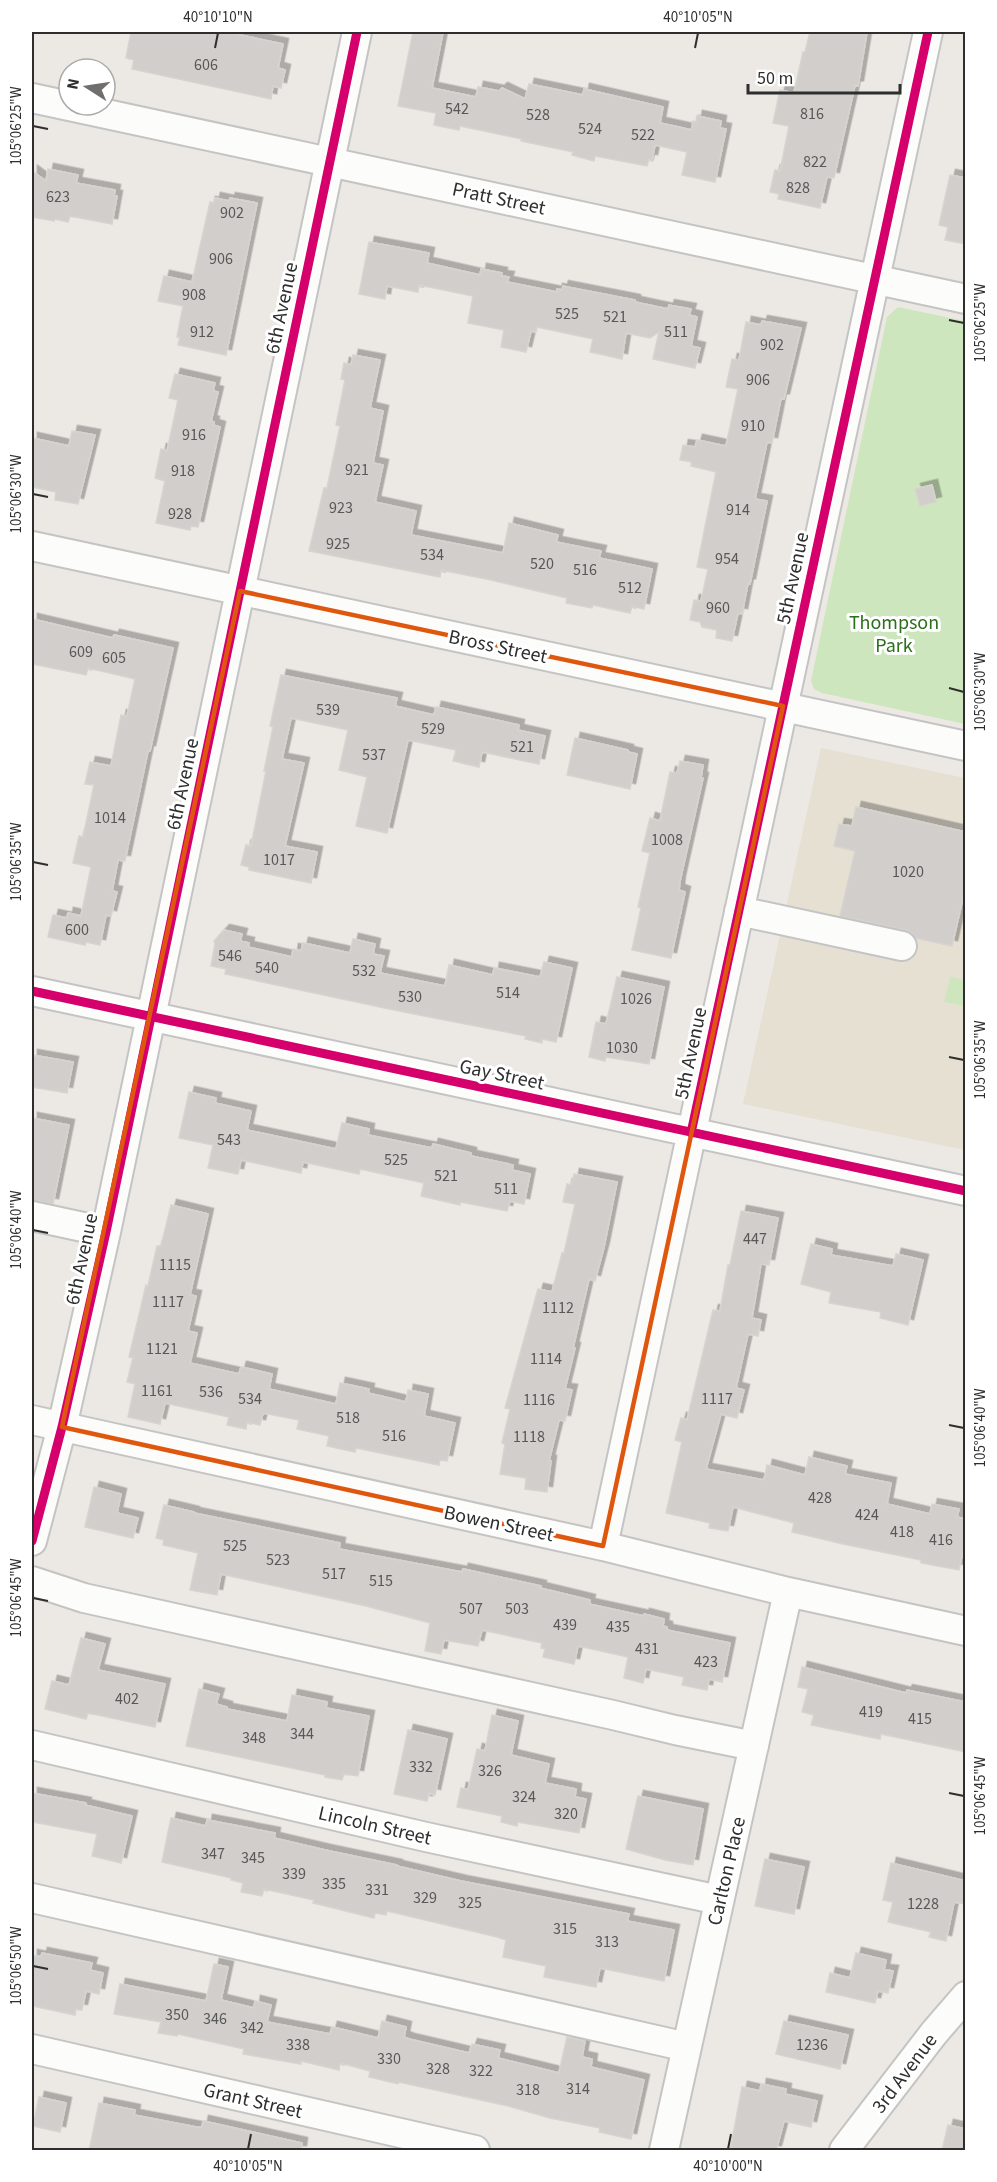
<svg xmlns="http://www.w3.org/2000/svg" width="997" height="2182" viewBox="0 0 997 2182" font-family="'Source Sans 3',sans-serif">
<defs>
<filter id="shadow"><feDropShadow dx="5.5" dy="-5.5" stdDeviation="0" flood-color="#0004"/></filter>
</defs>
<rect width="100%" height="100%" fill="#ece8e4"/>
<path fill="#e6e0d3" d="M821,748L965,778V1150L743,1104Z"/>
<path fill="#cee6be" d="M898,307L965,321V724L822,693L814,689L811,681L887,317Z
M950,977L965,980V1006L944,1002Z"/>
<path fill="#d1cecb" stroke="#d7d4d0" stroke-width="1.5" filter="url(#shadow)" d="M131,32H226L283,44L278,68L285,70L281,88L273,86L271,99L132,69L134,60L126,58Z
M413,32H443L432,88L476,97L478,87L499,91L502,88L525,99L529,84L583,95L584,89L663,107L660,123L692,130L693,121L696,122L697,116L721,121L720,128L726,129L715,182L682,175L687,152L655,145L652,160L649,159L647,166L595,156L594,161L572,155L573,152L521,141L522,139L460,126L459,130L434,125L436,113L398,106Z
M810,32H867L858,86L855,85L834,178L827,177L820,208L778,199L779,194L770,192L775,170L780,171L789,126L773,123L780,90L794,93L803,52H805Z
M48,169L78,175L76,183L115,190L114,196H117L112,224L70,216L68,222L55,219L54,221L32,217V171L46,181Z
M950,175L966,178V244L945,240L948,227L939,225Z
M215,198L229,201L230,198L257,203L226,355L178,345L180,337H177L183,306L158,301L164,276L192,282L210,202L214,203Z
M369,242L429,253L427,263L480,275L481,269L502,273L501,276L509,277L507,282L557,292V289L562,290L563,286L635,300V302L668,309L669,305L691,309L689,315L697,317L691,346L700,348L695,368L653,359L659,332L650,338L626,333L622,359L590,352L593,339L537,327L536,332L531,331L526,352L501,347L504,330L468,323L473,296L419,285L418,292L387,286L385,299L359,294Z
M762,321L801,328L784,399L781,398L772,443L767,442L755,499L767,501L750,584L748,583L742,614L738,613L732,641L716,638L717,630L702,627L700,622L690,620L694,600L701,601L708,569L697,567L716,472L691,466L692,462L680,460L683,445L695,447L697,440L726,446L738,389L726,387L732,359L739,360L746,322L761,325Z
M353,355L380,360L370,408L383,411L373,463L383,465L375,502L416,511L411,535L503,553L509,523L558,535L556,542L601,551L599,558L652,569L644,609L632,606L630,613L593,605L592,608L566,603L567,598L491,580L441,570L440,577L309,551L324,488H327L340,426L336,425L345,380L341,379L344,363L351,365Z
M175,374L215,383L213,391L218,392L211,421L214,422L213,425L220,427L198,527L191,526L190,530L156,523L165,481L155,478L161,449L167,451L178,400L169,398Z
M72,431L95,435L78,504L55,500L56,492L32,487V438L69,446Z
M932,485L936,502L920,506L915,489Z
M32,619L113,638L114,635L173,648L150,751H148L125,861L118,860L112,891L117,892L111,916L106,915L100,945L86,942L85,945L48,937L53,915L67,918L68,913L81,916L91,867L73,863L79,836L83,837L94,785L85,784L90,762L111,766L121,715L127,716L135,679L88,668L86,675L32,664Z
M281,675L397,698L395,706L434,715L436,707L519,725L518,730L545,736L539,764L482,752L479,767L453,761L456,750L408,740L387,833L356,826L367,777L339,770L348,730L291,718L282,759L304,763L285,846L317,852L311,883L249,870V867L241,865L246,845L251,846L266,771H264L273,727L270,726Z
M575,738L628,750V752L637,754L630,789L567,775Z
M680,761L703,765L701,778H703L680,881L679,890L685,892L671,958L632,950L641,908L638,907L650,853L642,851L650,818L660,821L670,772L677,773Z
M856,807L966,832V885L952,946L916,938L913,933L905,930L840,916L855,851L834,846L839,824L852,826Z
M224,930L242,934L240,941L249,943L248,947L292,957L293,949L301,951L303,943L350,953L353,939L375,944L373,954L384,956L380,973L445,986L449,965L493,975L494,968L540,977L544,962L572,968L556,1042L542,1039V1043L525,1039L526,1036L394,1010L225,974L226,969L211,966L215,944L214,941Z
M617,977L664,987L649,1064L606,1057L605,1061L589,1057L596,1022L606,1024Z
M32,1055L73,1062L67,1093L32,1087Z
M189,1092L216,1098L215,1103L251,1111L247,1130L336,1149L342,1123L369,1129L368,1135L432,1148L433,1144L471,1153V1156L513,1165L512,1170L530,1174L524,1204L510,1201L507,1211L460,1202V1205L421,1196L424,1183L360,1169L359,1174L303,1162L301,1173L241,1160L238,1174L208,1168L213,1145L179,1138Z
M32,1118L69,1125L53,1204L32,1200Z
M574,1174L617,1182L604,1247L595,1281L589,1279L573,1348H575L565,1389L572,1390L565,1421L559,1420L549,1461H551L547,1492L525,1489L526,1478L500,1474L505,1444L502,1443L510,1409L505,1408L538,1289L552,1292L562,1253H564L575,1204L563,1202L567,1184L572,1185Z
M171,1205L208,1214L190,1295L196,1296L188,1331L197,1333L190,1363L239,1374L241,1367L272,1374L269,1389L336,1404L340,1383L369,1389L368,1393L406,1402L408,1390L428,1394L424,1416L455,1423L447,1461L440,1460L439,1465L356,1448L355,1452L327,1446L329,1436L297,1429L299,1420L263,1413L260,1425L247,1422L246,1429L227,1425L229,1417L165,1403L160,1424L128,1417L135,1384L127,1382L133,1358L129,1357L146,1285L148,1286L157,1246H161Z
M741,1211L778,1218L769,1265L761,1264L752,1318L761,1320L758,1336L748,1334L736,1388L744,1390L737,1418L721,1414L706,1469L764,1480L767,1465L805,1475L809,1457L847,1466L845,1474L891,1483L887,1504L930,1514L932,1504L959,1509L957,1517L966,1519V1536L959,1570L921,1563V1560L843,1544L792,1532L794,1523L733,1507L728,1531L709,1528L710,1523L666,1513L682,1442L675,1440L681,1418L687,1420L713,1310L720,1311L728,1265H730Z
M811,1244L832,1249L831,1255L893,1266L896,1254L923,1260L908,1325L880,1318L881,1312L829,1303L831,1292L801,1284Z
M94,1487L121,1494L117,1513L138,1518L133,1538L85,1527Z
M164,1505L194,1512V1513L340,1543L339,1549L462,1572L463,1569L541,1586L540,1588L590,1600L589,1604L644,1616V1614L664,1619L663,1626L667,1627V1630L730,1643L722,1682L709,1679L707,1690L682,1685L684,1677L646,1669L643,1683L624,1678L628,1657L578,1646L574,1664L543,1657L545,1649L541,1648L542,1643L482,1630L478,1646L444,1640L441,1654L425,1651L430,1623L366,1606L221,1574L217,1595L190,1590L198,1553L163,1545L164,1540L156,1538Z
M81,1638L105,1644L98,1670L165,1684L155,1727L88,1713L86,1719L45,1709L52,1681L69,1685Z
M802,1667L906,1693L907,1690L966,1702V1752L881,1734L880,1739L811,1725L814,1715L802,1712L808,1689L798,1687Z
M199,1689L219,1694L216,1704L227,1707V1709L287,1721L292,1695L327,1702L326,1708L369,1716L358,1776L344,1774L342,1780L325,1777V1775L186,1746Z
M492,1715L518,1721L511,1755L549,1764L545,1783L576,1789L575,1797L586,1799L579,1833L518,1822L517,1826L501,1822L502,1816L457,1807L461,1788L468,1790L477,1749L485,1751Z
M408,1730L447,1739L435,1795L429,1793L427,1801L394,1794Z
M32,1793L86,1803L85,1805L132,1816L121,1863L92,1856L97,1834L32,1822Z
M638,1796L703,1809L693,1865L665,1860L626,1849Z
M171,1818L206,1826L207,1820L275,1833L274,1838L325,1850L397,1865V1866L461,1881L629,1914L627,1921L674,1930L664,1981L600,1968L596,1987L544,1977L546,1966L503,1957L506,1940L497,1937L387,1911L386,1915L375,1913L374,1918L313,1903L314,1900L264,1889L262,1896L241,1892L243,1883L231,1880V1878L162,1862Z
M765,1859L804,1867L794,1914L755,1906Z
M891,1863L966,1881V1904L954,1902L946,1941L929,1937L931,1932L888,1922L893,1902L883,1900Z
M42,1953L92,1963L90,1970L103,1973L99,1994L86,1991L82,2010L76,2009L75,2015L32,2006V1955L41,1957Z
M856,1953L886,1960L884,1970L893,1971L888,1993L878,1991L875,2003L826,1992L830,1973L850,1978Z
M214,1964L228,1967L221,2000L254,2008L255,2001L271,2005L267,2022L330,2034L332,2027L378,2038L382,2021L406,2027L404,2037L409,2039L469,2053L472,2044L500,2050L498,2058L559,2073L567,2037L585,2041L582,2057L592,2059L591,2067L644,2080L631,2139L599,2132L600,2128L550,2118L508,2106L399,2082L398,2084L369,2077L370,2071L340,2063L339,2070L301,2061V2064L243,2054L244,2049L178,2034L177,2036L158,2033L161,2022L114,2014L120,1984L206,2001Z
M784,2021L848,2035L840,2069L776,2054Z
M761,2084L786,2089L785,2094L817,2101L811,2127L784,2121L776,2151H730L742,2087L760,2091Z
M39,2097L66,2103L60,2132L33,2126Z
M99,2103L135,2110L134,2115L196,2127H202L203,2121L302,2143L301,2151H89Z
M948,2125L966,2129V2151H942Z"/>
<g fill="none" stroke-linecap="round" stroke-linejoin="round">
<defs>
<path id="minor" d="M32,98L966,299
M32,546L966,746
M739,911L902,946
M32,991L966,1191
M32,1216L106,1232
M32,1420L603,1546L788,1592L966,1631
M32,1541L62,1427L106,1232L357,32
M603,1546L928,32
M32,1581L84,1598L613,1715L675,1730L754,1746
M32,1745L426,1837L719,1900
M32,1898L687,2047
M32,2049L475,2150
M664,2150L788,1592
M844,2150L934,2033L966,1996"/>
</defs>
<use href="#minor" stroke="#c5c4c5" stroke-width="32"/>
<use href="#minor" stroke="#fcfcfb" stroke-width="28"/>
<defs>
<path id="cycleway" d="M32,991L966,1191
M691,1133L928,32
M32,1541L62,1427L106,1232L357,32"/>
</defs>
<use href="#cycleway" stroke="#fff" stroke-width="13"/>
<use href="#cycleway" stroke="#d6006c" stroke-width="9"/>
</g>
<path fill="none" stroke="#df570e" stroke-width="4.5" stroke-linejoin="round" d="M240,591L783,706L603,1546L62,1427Z"/>
<path fill="none" stroke="#2e2e2e" stroke-width="2" d="M215,48L218,33M695,48L698,33M33,126L48,129M949,320L964,323M33,494L48,497M949,688L964,692M33,862L48,865M949,1057L964,1060M33,1230L48,1233M949,1425L964,1428M33,1598L48,1601M949,1793L964,1796M33,1966L48,1969M248,2149L251,2134M728,2149L731,2134"/>
<g text-anchor="middle" stroke-width="6" stroke-linejoin="round" paint-order="stroke">
<g font-size="16" fill="#585857">
<text x="206" y="70">606</text>
<text x="457" y="114">542</text>
<text x="812" y="119">816</text>
<text x="538" y="120">528</text>
<text x="590" y="134">524</text>
<text x="643" y="140">522</text>
<text x="815" y="167">822</text>
<text x="798" y="193">828</text>
<text x="58" y="202">623</text>
<text x="232" y="218">902</text>
<text x="221" y="264">906</text>
<text x="194" y="300">908</text>
<text x="567" y="319">525</text>
<text x="615" y="322">521</text>
<text x="202" y="337">912</text>
<text x="676" y="337">511</text>
<text x="772" y="350">902</text>
<text x="758" y="385">906</text>
<text x="753" y="431">910</text>
<text x="194" y="440">916</text>
<text x="357" y="475">921</text>
<text x="183" y="476">918</text>
<text x="341" y="513">923</text>
<text x="738" y="515">914</text>
<text x="180" y="519">928</text>
<text x="338" y="549">925</text>
<text x="432" y="560">534</text>
<text x="727" y="564">954</text>
<text x="542" y="569">520</text>
<text x="585" y="575">516</text>
<text x="630" y="593">512</text>
<text x="718" y="613">960</text>
<text x="81" y="657">609</text>
<text x="114" y="663">605</text>
<text x="328" y="715">539</text>
<text x="433" y="734">529</text>
<text x="522" y="752">521</text>
<text x="374" y="760">537</text>
<text x="110" y="823">1014</text>
<text x="667" y="845">1008</text>
<text x="279" y="865">1017</text>
<text x="908" y="877">1020</text>
<text x="77" y="935">600</text>
<text x="230" y="961">546</text>
<text x="267" y="973">540</text>
<text x="364" y="976">532</text>
<text x="508" y="998">514</text>
<text x="410" y="1002">530</text>
<text x="636" y="1004">1026</text>
<text x="622" y="1053">1030</text>
<text x="229" y="1145">543</text>
<text x="396" y="1165">525</text>
<text x="446" y="1181">521</text>
<text x="506" y="1194">511</text>
<text x="755" y="1244">447</text>
<text x="175" y="1270">1115</text>
<text x="168" y="1307">1117</text>
<text x="558" y="1313">1112</text>
<text x="162" y="1354">1121</text>
<text x="546" y="1364">1114</text>
<text x="157" y="1396">1161</text>
<text x="211" y="1397">536</text>
<text x="250" y="1404">534</text>
<text x="717" y="1404">1117</text>
<text x="539" y="1405">1116</text>
<text x="348" y="1423">518</text>
<text x="394" y="1441">516</text>
<text x="529" y="1442">1118</text>
<text x="820" y="1503">428</text>
<text x="867" y="1520">424</text>
<text x="902" y="1537">418</text>
<text x="941" y="1545">416</text>
<text x="235" y="1551">525</text>
<text x="278" y="1565">523</text>
<text x="334" y="1579">517</text>
<text x="381" y="1586">515</text>
<text x="471" y="1614">507</text>
<text x="517" y="1614">503</text>
<text x="565" y="1630">439</text>
<text x="618" y="1632">435</text>
<text x="647" y="1654">431</text>
<text x="706" y="1667">423</text>
<text x="127" y="1704">402</text>
<text x="871" y="1717">419</text>
<text x="920" y="1724">415</text>
<text x="302" y="1739">344</text>
<text x="254" y="1743">348</text>
<text x="421" y="1772">332</text>
<text x="490" y="1776">326</text>
<text x="524" y="1802">324</text>
<text x="566" y="1819">320</text>
<text x="213" y="1859">347</text>
<text x="253" y="1863">345</text>
<text x="294" y="1879">339</text>
<text x="334" y="1889">335</text>
<text x="377" y="1895">331</text>
<text x="425" y="1903">329</text>
<text x="470" y="1908">325</text>
<text x="923" y="1909">1228</text>
<text x="565" y="1934">315</text>
<text x="607" y="1947">313</text>
<text x="177" y="2020">350</text>
<text x="215" y="2024">346</text>
<text x="252" y="2033">342</text>
<text x="298" y="2050">338</text>
<text x="812" y="2050">1236</text>
<text x="389" y="2064">330</text>
<text x="438" y="2074">328</text>
<text x="481" y="2076">322</text>
<text x="578" y="2094">314</text>
<text x="528" y="2095">318</text>
</g>
<g font-size="20" fill="#2e2e2e" stroke="#fff">
<text transform="translate(499 198) rotate(12)" y="7">Pratt Street</text>
<text transform="translate(281 308) rotate(-78)" y="7">6th Avenue</text>
<text transform="translate(792 578) rotate(-78)" y="7">5th Avenue</text>
<text transform="translate(498 646) rotate(12)" y="7">Bross Street</text>
<text transform="translate(182 784) rotate(-78)" y="7">6th Avenue</text>
<text transform="translate(690 1053) rotate(-78)" y="7">5th Avenue</text>
<text transform="translate(502 1074) rotate(12)" y="7">Gay Street</text>
<text transform="translate(81 1259) rotate(-78)" y="7">6th Avenue</text>
<text transform="translate(499 1523) rotate(12)" y="7">Bowen Street</text>
<text transform="translate(375 1825) rotate(13)" y="7">Lincoln Street</text>
<text transform="translate(726 1871) rotate(-77)" y="7">Carlton Place</text>
<text transform="translate(904 2073) rotate(-53)" y="7">3rd Avenue</text>
<text transform="translate(253 2100) rotate(13)" y="7">Grant Street</text>
</g>
<g font-size="20" fill="#2c6e1b" stroke="#fff">
<text x="894" y="629">Thompson<tspan x="894" dy="23">Park</tspan></text>
</g>
</g>
<rect width="997" height="2182" fill="none" stroke="#ffffff" stroke-width="66"/>
<g transform="translate(87 87) rotate(282)"><circle r="28" fill="#ffffff" stroke="#ababab" stroke-width="1.5"/>
<path d="M0-4.5L10 22L0 15L-10 22Z" fill="#706f6e"/>
<text y="-9" font-size="16" font-weight="bold" text-anchor="middle" fill="#2e2e2e">N</text>
</g>
<path d="M748 84v9h152v-9" fill="none" stroke="#2e2e2e" stroke-width="3"/>
<text x="757" y="84" font-size="18" fill="#2e2e2e" stroke="#ffffff" stroke-width="4.5" paint-order="stroke">50 m</text>
<rect x="33" y="33" width="931" height="2116" fill="none" stroke="#2e2e2e" stroke-width="2"/>
<g font-size="15" text-anchor="middle" fill="#2e2e2e">
<text x="218" y="22">40°10'10"N</text>
<text x="698" y="22">40°10'05"N</text>
<text transform="translate(16 126) rotate(-90)" y="5">105°06'25"W</text>
<text transform="translate(980 323) rotate(-90)" y="5">105°06'25"W</text>
<text transform="translate(16 494) rotate(-90)" y="5">105°06'30"W</text>
<text transform="translate(980 692) rotate(-90)" y="5">105°06'30"W</text>
<text transform="translate(16 862) rotate(-90)" y="5">105°06'35"W</text>
<text transform="translate(980 1060) rotate(-90)" y="5">105°06'35"W</text>
<text transform="translate(16 1230) rotate(-90)" y="5">105°06'40"W</text>
<text transform="translate(980 1428) rotate(-90)" y="5">105°06'40"W</text>
<text transform="translate(16 1598) rotate(-90)" y="5">105°06'45"W</text>
<text transform="translate(980 1796) rotate(-90)" y="5">105°06'45"W</text>
<text transform="translate(16 1966) rotate(-90)" y="5">105°06'50"W</text>
<text x="248" y="2171">40°10'05"N</text>
<text x="728" y="2171">40°10'00"N</text>
</g>
</svg>
